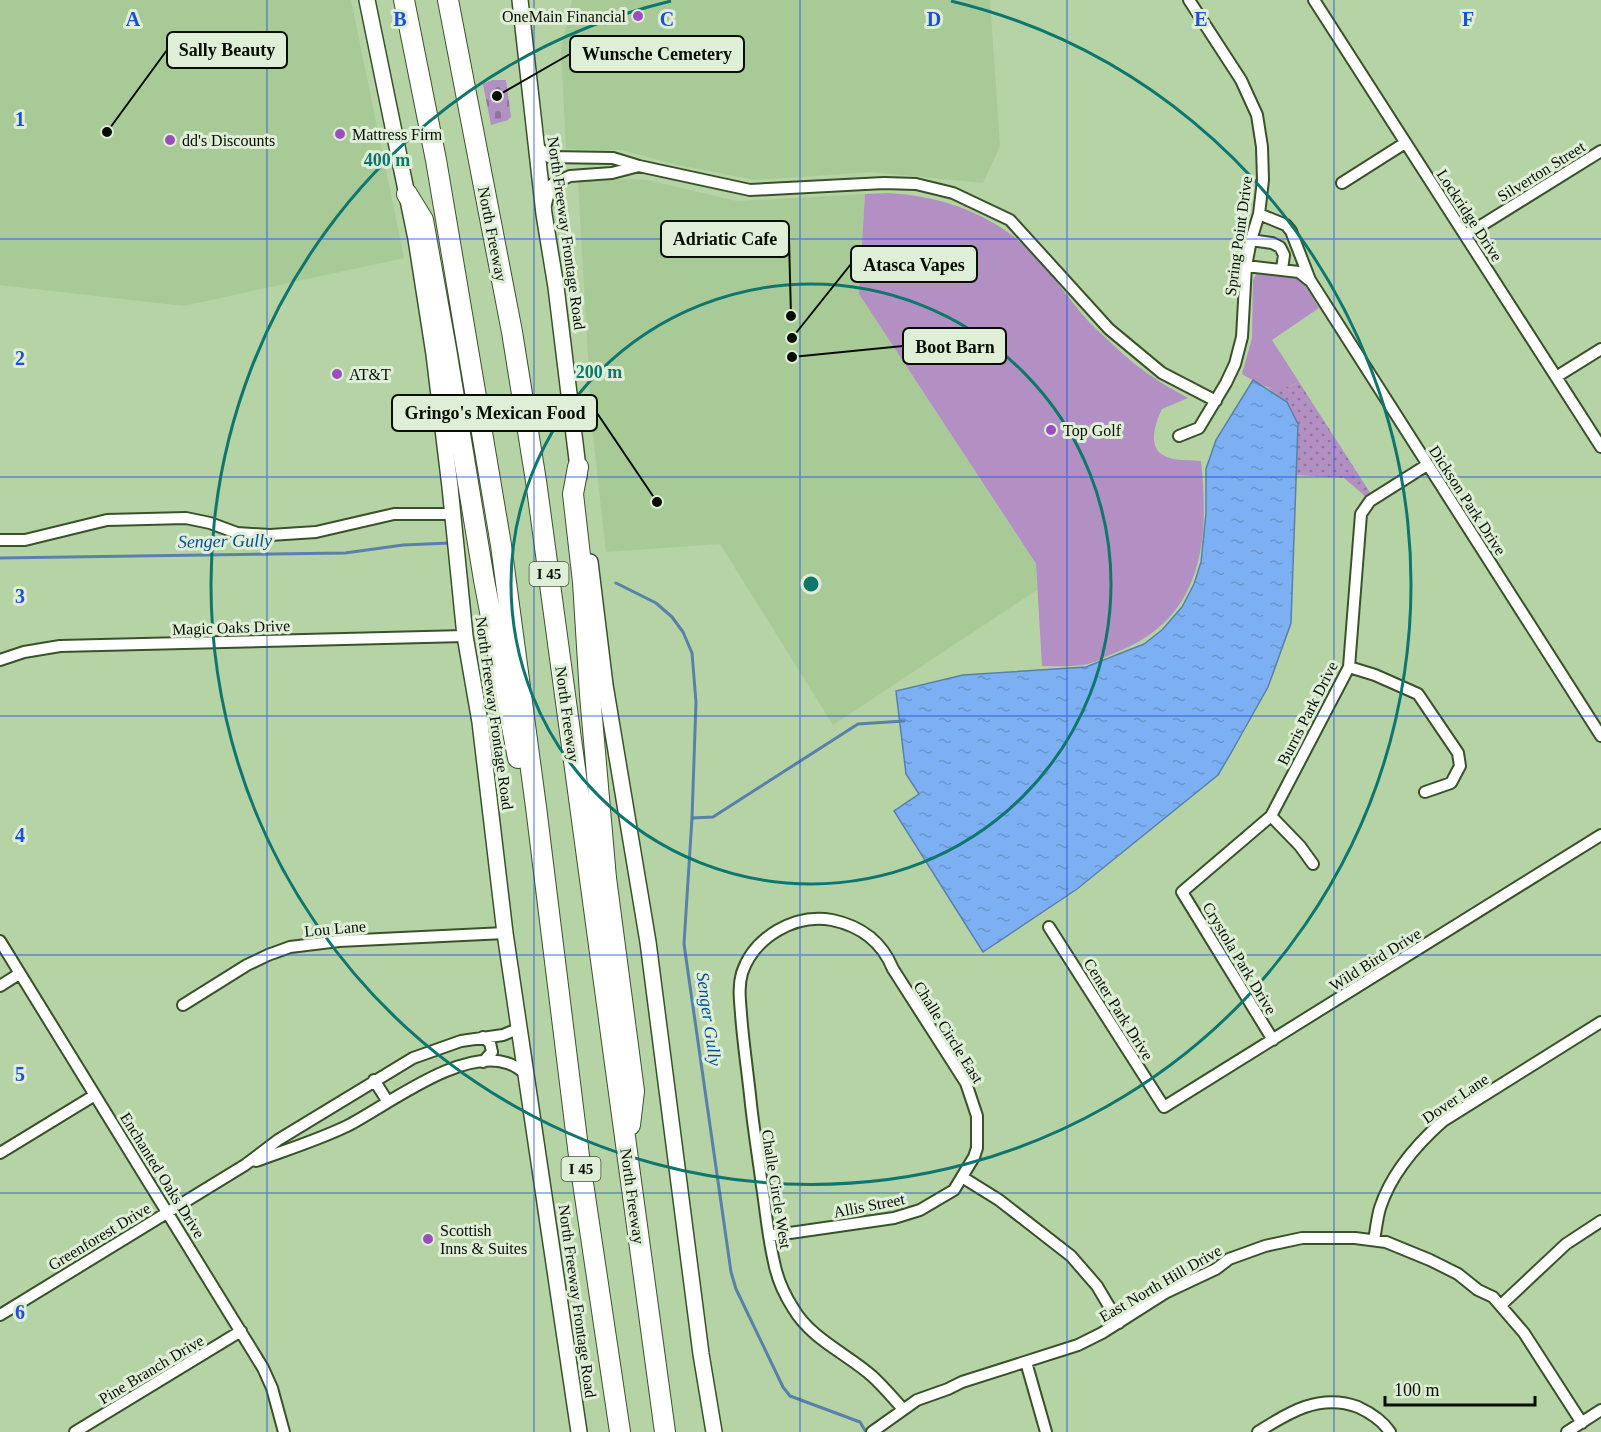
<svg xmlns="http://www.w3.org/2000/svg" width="1601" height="1432" viewBox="0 0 1601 1432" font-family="Georgia,serif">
<defs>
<pattern id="grass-dots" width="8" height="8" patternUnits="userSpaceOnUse" patternTransform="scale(1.5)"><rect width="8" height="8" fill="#b390c3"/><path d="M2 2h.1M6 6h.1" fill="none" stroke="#90749c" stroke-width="1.8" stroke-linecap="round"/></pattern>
<pattern id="cemetery-stones" width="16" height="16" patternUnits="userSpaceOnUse" patternTransform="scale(1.5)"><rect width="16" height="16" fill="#b390c3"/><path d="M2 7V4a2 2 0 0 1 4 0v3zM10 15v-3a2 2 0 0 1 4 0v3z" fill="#90749c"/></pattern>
<pattern id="water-ripples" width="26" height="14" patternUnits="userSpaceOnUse" patternTransform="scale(1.5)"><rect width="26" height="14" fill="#7cb0f2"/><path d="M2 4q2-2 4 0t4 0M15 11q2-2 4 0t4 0" fill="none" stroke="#6a96ce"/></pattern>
</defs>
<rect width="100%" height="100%" fill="#b5d3a5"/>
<path fill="#a8ca96" d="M0,0H351L404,258L183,306L0,285Z
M572,0H990L1000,146L983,183L872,172L754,180L673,164L622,150L566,149L561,50Z
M627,179L647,180L737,201L865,194L859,294L1036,565L1037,590L833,725L720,544L606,552L592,427L578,181Z"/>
<path fill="url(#grass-dots)" d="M1299,382L1371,494L1366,497L1344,478L1296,475L1298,424L1287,402L1268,388L1291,386Z"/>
<path fill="url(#cemetery-stones)" d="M493,80H506L511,117L508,120L491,125L483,84Z"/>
<path fill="#b390c3" d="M888,193C942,196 994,214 1032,253C1056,277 1073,307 1097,330C1114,346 1133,364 1153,377C1164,385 1176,391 1188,398L1162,409C1155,423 1146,450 1167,457C1176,461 1191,460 1201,461C1210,542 1202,619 1117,652C1106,656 1094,664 1083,665C1069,667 1055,666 1042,666L1036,564L859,294L865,194Z
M1261,271C1299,274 1300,275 1319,308L1272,340L1299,382C1275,395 1263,386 1242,374L1252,338L1253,280L1256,274Z"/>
<path fill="url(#water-ripples)" stroke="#5980aa" stroke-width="1.5" d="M1253,380L1287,402L1298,424L1291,623L1268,687L1231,753L1218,775L1077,889L983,952L894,811L919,794L906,774L896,691L963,675L1086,667L1144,644L1162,630L1182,607L1194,584L1201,562L1206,513V469L1216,440Z"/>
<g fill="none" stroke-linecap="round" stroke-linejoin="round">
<path stroke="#5980aa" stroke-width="3" d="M0,558L345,553L403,545L450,543
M616,583L656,603L672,617L683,632L692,653L696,702L692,818L684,944L731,1272L736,1289L783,1387L790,1396L860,1422L866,1432
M692,818L713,817L858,724L904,721"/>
<defs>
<path id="minor" d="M1314,0L1601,447
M537,146L549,157L613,158L639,166L750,190L884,183L916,184L953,193L1010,220L1109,329L1162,373L1216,401
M1342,183L1405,143
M546,204L551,185L570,176L612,173L639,166
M1259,214L1286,225L1291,231L1310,280L1601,736
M1466,235L1601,151
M1251,240L1272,243L1280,247L1284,255L1282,269
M1246,266L1299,272L1309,280
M1556,377L1601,349
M1179,436L1199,428L1226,383L1235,364L1242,337L1246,266L1251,240L1259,214L1263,180L1262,147L1257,115L1241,80L1189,0
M0,540H25L107,520L186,518L210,523L237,533L270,535L316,532L394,514H453
M0,660L24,652L60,646L465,636
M1349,667L1375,675L1418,694L1458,753L1460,766L1451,783L1425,792
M1271,816L1300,846L1313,864
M1049,927L1164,1107L1601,835
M0,941L263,1368L272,1388L284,1432
M0,986L19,974
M183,1005L247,965L268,955L290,947L339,941L505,933
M1273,1040L1182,892L1271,816L1349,667L1361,514L1370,501L1427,465
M483,1062L492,1052L490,1043L483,1037
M374,1080L388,1102
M0,1153L95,1095
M256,1161C286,1150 318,1140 347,1126C388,1105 460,1048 507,1063C514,1065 521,1070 527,1075
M962,1177L999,1200L1071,1256L1097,1286L1119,1323
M769,1236L894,1218L920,1210L954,1190L974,1157L977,1148V1116L966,1083L893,969C882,942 861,926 832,920C795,913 754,937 742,973C738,987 740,1000 741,1014C743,1041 747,1068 750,1095C753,1126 758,1155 762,1186C766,1211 768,1237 774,1262C777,1278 784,1294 793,1308C811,1339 846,1353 872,1376C883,1386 893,1398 903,1409
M1374,1240C1376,1230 1377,1218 1380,1208C1391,1174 1417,1144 1443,1121L1601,1022
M1501,1305L1566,1244L1601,1221
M0,1315L245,1165L278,1140L413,1058L461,1041L503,1035L520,1028
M1026,1362L1046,1432
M75,1432L241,1331
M872,1432L917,1400L948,1389L962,1382L1078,1345L1102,1333L1165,1293L1216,1269L1229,1259L1265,1246L1302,1238H1355L1386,1242L1430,1260L1458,1274L1478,1290L1493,1297L1524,1333L1582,1423
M1258,1432C1289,1412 1320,1393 1358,1407C1371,1413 1382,1420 1390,1432
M1567,1432L1601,1410"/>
<path id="secondary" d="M367,0L416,239L434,354L450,487L465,636L480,722L505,933L579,1432
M520,0L544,214L556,287L579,476
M590,562L605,685L648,942L701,1354L714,1432"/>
<path id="motorway" d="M404,0L436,160L501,545L536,807L579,1156L620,1432
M448,0L512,332L536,481L665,1432
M407,194L423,220L446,349L484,580L518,758
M578,467L573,494L583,582L590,695L606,878L634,1091L630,1125"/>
</defs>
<use href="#minor" stroke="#39522a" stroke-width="14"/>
<use href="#secondary" stroke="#39522a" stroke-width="18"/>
<use href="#motorway" stroke="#39522a" stroke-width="22"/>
<use href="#minor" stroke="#fff" stroke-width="10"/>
<use href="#secondary" stroke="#fff" stroke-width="15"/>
<use href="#motorway" stroke="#fff" stroke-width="20"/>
</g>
<path fill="none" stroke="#1d4ed8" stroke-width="1.5" stroke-opacity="0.55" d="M267,0V1432M534,0V1432M800,0V1432M1067,0V1432M1334,0V1432M0,239H1601M0,477H1601M0,716H1601M0,955H1601M0,1193H1601"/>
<g fill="none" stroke="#0f766e" stroke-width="3">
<circle cx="811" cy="584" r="300"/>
<path d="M951 1A600 600 0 1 1 671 1"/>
</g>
<g fill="#9c4dbd" stroke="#dfeed7" stroke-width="2">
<circle cx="638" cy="16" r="6"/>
<circle cx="340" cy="134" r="6"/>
<circle cx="170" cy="140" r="6"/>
<circle cx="337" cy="374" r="6"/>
<circle cx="1051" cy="430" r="6"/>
<circle cx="428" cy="1239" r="6"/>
</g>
<g text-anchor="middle" stroke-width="6" stroke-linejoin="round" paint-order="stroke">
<g fill="#dfeed7" stroke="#475242" stroke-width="1.5">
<rect x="529.5" y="562" width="39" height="24" rx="4.5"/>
<rect x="561.5" y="1157" width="39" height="24" rx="4.5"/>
</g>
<g font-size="15" font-weight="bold" fill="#060f02">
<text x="549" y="579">I 45</text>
<text x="581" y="1174">I 45</text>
</g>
<g font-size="16" fill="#060f02" stroke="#dfeed7" text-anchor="start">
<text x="626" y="22" text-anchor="end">OneMain Financial</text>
<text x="352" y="140">Mattress Firm</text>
<text x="182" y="146">dd's Discounts</text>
<text x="349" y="380">AT&amp;T</text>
<text x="1063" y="436">Top Golf</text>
<text x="440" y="1236">Scottish<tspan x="440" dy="18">Inns &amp; Suites</tspan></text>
</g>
<g font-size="16" fill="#060f02" stroke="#dfeed7">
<text transform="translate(1541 171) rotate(-32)" y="6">Silverton Street</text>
<text transform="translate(1470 215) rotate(57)" y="6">Lockridge Drive</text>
<text transform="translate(567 233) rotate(82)" y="6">North Freeway Frontage Road</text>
<text transform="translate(493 234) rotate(79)" y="6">North Freeway</text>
<text transform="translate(1238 236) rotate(-82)" y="6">Spring Point Drive</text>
<text transform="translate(1468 500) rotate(57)" y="6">Dickson Park Drive</text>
<text transform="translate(231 627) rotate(-2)" y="6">Magic Oaks Drive</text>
<text transform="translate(495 713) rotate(82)" y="6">North Freeway Frontage Road</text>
<text transform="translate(1307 713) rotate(-63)" y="6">Burris Park Drive</text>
<text transform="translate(568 714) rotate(82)" y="6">North Freeway</text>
<text transform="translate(335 928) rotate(-5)" y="6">Lou Lane</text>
<text transform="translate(1240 958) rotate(59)" y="6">Crystola Park Drive</text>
<text transform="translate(1375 959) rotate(-32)" y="6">Wild Bird Drive</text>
<text transform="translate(1119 1009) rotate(58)" y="6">Center Park Drive</text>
<text transform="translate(949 1032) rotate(58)" y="6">Challe Circle East</text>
<text transform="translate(1455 1098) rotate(-34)" y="6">Dover Lane</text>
<text transform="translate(163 1175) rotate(58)" y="6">Enchanted Oaks Drive</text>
<text transform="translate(777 1189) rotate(81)" y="6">Challe Circle West</text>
<text transform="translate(633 1196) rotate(82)" y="6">North Freeway</text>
<text transform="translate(869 1205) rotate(-11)" y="6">Allis Street</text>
<text transform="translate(99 1236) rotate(-31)" y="6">Greenforest Drive</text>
<text transform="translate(1160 1283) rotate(-30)" y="6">East North Hill Drive</text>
<text transform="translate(578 1301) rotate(82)" y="6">North Freeway Frontage Road</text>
<text transform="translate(151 1369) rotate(-31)" y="6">Pine Branch Drive</text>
</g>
<g font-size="18" font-style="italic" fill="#004d99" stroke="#dfeed7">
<text transform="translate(225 541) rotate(-1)" y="6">Senger Gully</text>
<text transform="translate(709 1019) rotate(82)" y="6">Senger Gully</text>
</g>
</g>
<g font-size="20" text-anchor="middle" font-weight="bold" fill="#1d4ed8" stroke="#dfeed7" stroke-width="6" stroke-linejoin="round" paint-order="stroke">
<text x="133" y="26">A</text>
<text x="400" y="26">B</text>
<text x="667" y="26">C</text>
<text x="934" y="26">D</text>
<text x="1201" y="26">E</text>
<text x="1468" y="26">F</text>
<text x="20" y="126">1</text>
<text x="20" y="365">2</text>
<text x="20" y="603">3</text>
<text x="20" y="842">4</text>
<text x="20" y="1081">5</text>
<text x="20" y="1319">6</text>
</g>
<circle cx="811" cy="584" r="9" fill="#0f766e" stroke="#dfeed7" stroke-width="3"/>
<g font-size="18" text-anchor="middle" font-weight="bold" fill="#0f766e" stroke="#dfeed7" stroke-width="6" stroke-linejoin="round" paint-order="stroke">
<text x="387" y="166">400 m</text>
<text x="599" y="378">200 m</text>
</g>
<path fill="none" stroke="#060f02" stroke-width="2" d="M107 132L167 50M497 96L570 54M791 316L789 239M792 338L851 264M792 357L903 346M657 502L597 413"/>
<g fill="#060f02" stroke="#dfeed7" stroke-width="2">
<circle cx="107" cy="132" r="6"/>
<circle cx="497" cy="96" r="6"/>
<circle cx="791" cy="316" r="6"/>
<circle cx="792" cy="338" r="6"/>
<circle cx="792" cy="357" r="6"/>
<circle cx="657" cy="502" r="6"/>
</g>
<g fill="#dfeed7" stroke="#060f02" stroke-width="2">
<rect x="167" y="32" width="120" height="36" rx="6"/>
<rect x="570" y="36" width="174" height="36" rx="6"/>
<rect x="661" y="221" width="128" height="36" rx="6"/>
<rect x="851" y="246" width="126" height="36" rx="6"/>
<rect x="903" y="328" width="103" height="36" rx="6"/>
<rect x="392" y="395" width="205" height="36" rx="6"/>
</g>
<g font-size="18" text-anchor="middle" font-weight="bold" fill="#060f02">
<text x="227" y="56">Sally Beauty</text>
<text x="657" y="60">Wunsche Cemetery</text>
<text x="725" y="245">Adriatic Cafe</text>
<text x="914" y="271">Atasca Vapes</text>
<text x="955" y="353">Boot Barn</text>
<text x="495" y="419">Gringo's Mexican Food</text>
</g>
<path d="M1385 1396v9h150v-9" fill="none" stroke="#060f02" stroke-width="3"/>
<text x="1394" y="1396" font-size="18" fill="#060f02" stroke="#dfeed7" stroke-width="4.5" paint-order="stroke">100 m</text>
</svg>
